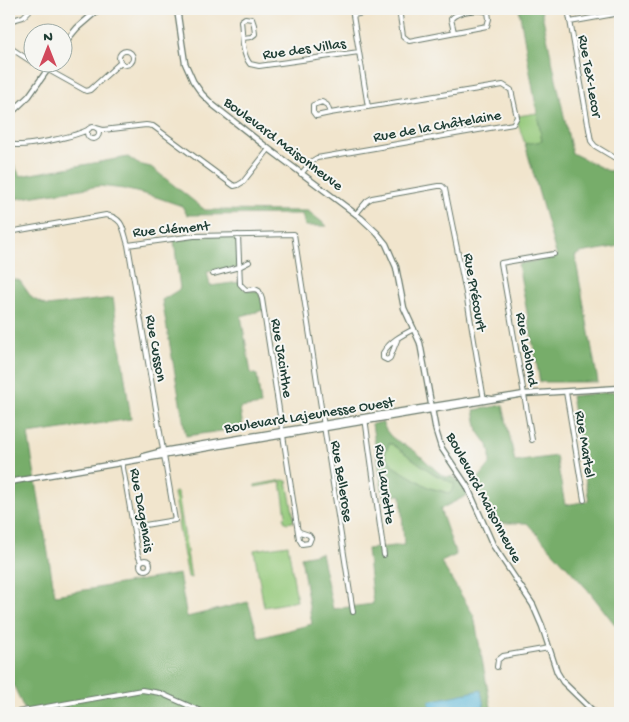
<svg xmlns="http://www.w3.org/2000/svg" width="629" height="722" viewBox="0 0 629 722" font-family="'Gochi Hand',sans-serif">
<rect width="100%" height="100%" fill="#f6f6f2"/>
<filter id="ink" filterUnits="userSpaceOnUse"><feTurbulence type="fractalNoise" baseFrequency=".02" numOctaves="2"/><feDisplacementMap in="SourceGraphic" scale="10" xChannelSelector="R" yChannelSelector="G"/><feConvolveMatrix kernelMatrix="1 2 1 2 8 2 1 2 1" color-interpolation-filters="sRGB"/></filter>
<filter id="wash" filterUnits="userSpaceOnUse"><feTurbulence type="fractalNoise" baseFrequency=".0096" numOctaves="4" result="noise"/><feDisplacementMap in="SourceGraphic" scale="20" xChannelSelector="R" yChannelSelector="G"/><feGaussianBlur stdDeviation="1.12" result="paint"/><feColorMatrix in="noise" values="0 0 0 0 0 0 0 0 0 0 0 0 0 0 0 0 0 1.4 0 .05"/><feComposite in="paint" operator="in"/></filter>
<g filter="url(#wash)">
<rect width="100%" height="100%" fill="#f1e5cd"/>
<path fill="#94c97a" stroke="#5a8357" d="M537,113L542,142L525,144L517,121L518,116Z
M389,444H392L434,474L456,484L450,494L443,491L430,488L394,467L385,454Z
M283,480L287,481L294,518L293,522L287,523L284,521V517L286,515L281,482L255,487V485Z
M176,492L178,493L191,578L188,577L178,523L179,520L174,493Z
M288,545L297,601L264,607L254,550Z"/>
<path fill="#77ad6a" stroke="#4b754f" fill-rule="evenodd" d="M519,9H541L572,153L608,171L620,169V246L580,253L575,256L598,382H540L518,264L557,257L525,144L542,141Z
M9,155L20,176L128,157L138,164L151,167L205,210L308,211L327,226H305L302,214L187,215L182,206L156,197L124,189L100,186L9,200Z
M238,235V268L207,272L210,286L240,282L246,290L259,291L264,310L241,316L251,373L257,375L261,405L240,408L243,428L186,436L162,300L180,289L174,240L193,236Z
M10,278L20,281L32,298L47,306L113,298L131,419L28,434L55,595L179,574L187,617L248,602L259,638L312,624L301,557L321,553L333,609L373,604L367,549L404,545L401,495L383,496L372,424L382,422C391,443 400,440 416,452C425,459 432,468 442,475C446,478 449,476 453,477C460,480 464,489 468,495L440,509L456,555L441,562L474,616L492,713H404L398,703L364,713H26L9,675ZM389,444H392L434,474L455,484L450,494L430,488L394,467L385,454Z
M620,391V631L588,590L527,523H490L475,483L490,464V453L488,445L478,431L474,410L503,405L515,462L556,456L565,505L589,501L571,396Z"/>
<path fill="#59b6d7" stroke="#3c7a86" d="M481,690L485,713H430L429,701Z"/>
</g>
<g filter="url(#ink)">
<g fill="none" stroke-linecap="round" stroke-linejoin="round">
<defs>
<path id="minor" d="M352,9L368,107
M399,9L403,36L409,41L487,26L489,19L488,12C477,9 458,11 451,19L454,32
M568,9L591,141L595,146L620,161
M354,15L379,9
M9,21L23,17L31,9
M570,22L620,13
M243,38L251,37L255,34L254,25L252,19L245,18L241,21C243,35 241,53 250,64L259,66L359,52
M9,47L32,62
M119 58a7 7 0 1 1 14 0a7 7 0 1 1-14 0Z
M34,62L86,91L90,90L121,62
M87 133a6 6 0 1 1 12 0a6 6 0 1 1-12 0Z
M96,128L103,130L146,125L153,126L234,186L238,185L243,182L269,149
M9,142C12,144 11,145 16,145C29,146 78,136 89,129
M301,174L312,161L317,158L513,124L517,117L511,90L503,85L330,113L316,116L313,112V105L322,102L327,105L330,113
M356,214L367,201L372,198L438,186H442L445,189L466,293L484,400
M9,232L106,215C124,218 123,230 128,245L194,236L294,234L353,612
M238,235L240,284L246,290L255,289L259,291L262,299L299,539L302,544L309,543L311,538L309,535L300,532L298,530
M128,245L175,520L133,527
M213,274L239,267L249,262
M398,338L390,358L387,360L383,358V353C390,341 402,335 414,329
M566,392L584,500
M365,418L384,555
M532,440L501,263L554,254
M122,462L138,555L141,562
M140 565a5 5 0 1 1 10 0a5 5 0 1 1-10 0Z
M497,667L498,660L503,656L549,648
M12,713L142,690L160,693L205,713"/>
<path id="tertiary" d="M177,9L185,63L193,81L202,94L213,105L269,149L361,218L377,233L386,244L396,267L404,308L420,343L436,431L441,447L467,486L493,545L533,605L542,626L557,672L563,682L595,713
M62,46L77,28L99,9
M9,115L29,96L53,62
M144,456L163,451L365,417L484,398L491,399
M9,482L524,394L620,388"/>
</defs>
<use href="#minor" stroke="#68786a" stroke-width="6"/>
<use href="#tertiary" stroke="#68786a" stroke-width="7"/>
<use href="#minor" stroke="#fff" stroke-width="4"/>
<use href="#tertiary" stroke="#fff" stroke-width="4.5"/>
</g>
</g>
<g text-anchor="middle" stroke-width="4" stroke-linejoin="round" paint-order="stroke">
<g font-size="15" fill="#1f3d34" stroke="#f6f6f2">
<text transform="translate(304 48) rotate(-8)" y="5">Rue des Villas</text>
<text transform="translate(591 76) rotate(80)" y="5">Rue Tex-Lecor</text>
<text transform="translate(437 125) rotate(-10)" y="5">Rue de la Châtelaine</text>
<text transform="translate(284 143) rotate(37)" y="5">Boulevard Maisonneuve</text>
<text transform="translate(171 228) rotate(-5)" y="5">Rue Clément</text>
<text transform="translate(476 292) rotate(80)" y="5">Rue Précourt</text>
<text transform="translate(157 348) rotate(80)" y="5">Rue Cusson</text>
<text transform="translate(528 349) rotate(80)" y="5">Rue Leblond</text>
<text transform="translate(283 358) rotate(81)" y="5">Rue Jacinthe</text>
<text transform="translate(309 414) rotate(-9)" y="5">Boulevard Lajeunesse Ouest</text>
<text transform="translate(586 444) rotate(81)" y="5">Rue Martel</text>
<text transform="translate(343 481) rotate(81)" y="5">Rue Bellerose</text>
<text transform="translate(386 484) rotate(82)" y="5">Rue Laurette</text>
<text transform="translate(485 497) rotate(62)" y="5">Boulevard Maisonneuve</text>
<text transform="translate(143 510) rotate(80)" y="5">Rue Dagenais</text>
</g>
</g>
<rect width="629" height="722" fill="none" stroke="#f6f6f2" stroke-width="30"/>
<g transform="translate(48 48)"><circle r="24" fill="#f6f6f2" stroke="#a0aca6"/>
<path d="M0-4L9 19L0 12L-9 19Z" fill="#d1495b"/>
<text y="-8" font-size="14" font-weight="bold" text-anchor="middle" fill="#1f3d34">N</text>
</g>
</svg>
